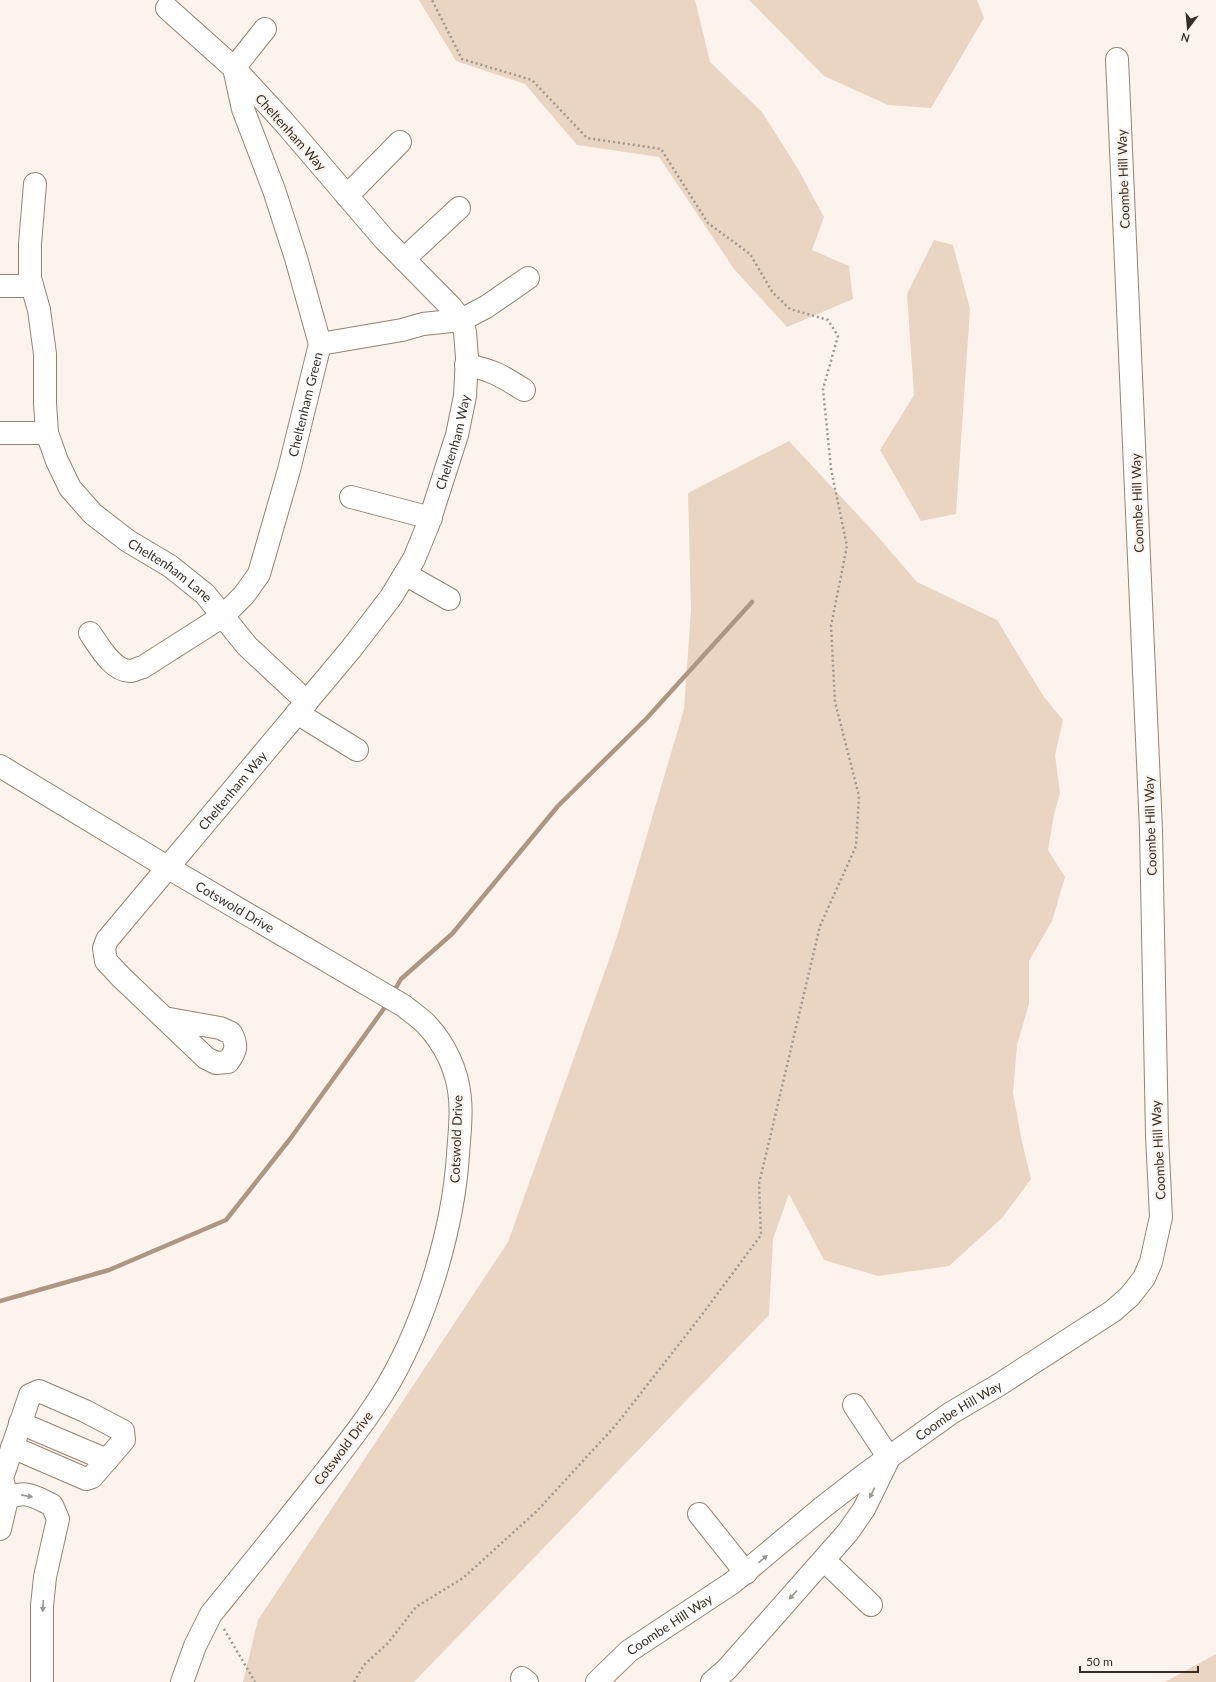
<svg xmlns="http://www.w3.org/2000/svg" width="1216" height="1682" viewBox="0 0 1216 1682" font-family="Lato,sans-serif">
<rect width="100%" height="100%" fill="#fcf4ec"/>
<path fill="#e9d5c2" d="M419,0H695L710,62L762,112L798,169L824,217L812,250L849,266L853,299L787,327L734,269L659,157L577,145L525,84L456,61Z
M749,0H977L984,18L931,108L888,105L824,76Z
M934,240L953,245L970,309L956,514L921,521L880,450L914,395L907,294Z
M789,441L872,530L917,582L997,620L1044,697L1063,720L1055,755L1060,793L1054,815L1048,850L1065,877L1052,921L1029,961V1004L1017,1045L1013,1093L1022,1142L1031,1179L1002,1218L949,1266L878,1276L824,1260L789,1194L773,1239L769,1315L414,1682H243L258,1620L508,1242L616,940L684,709L691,610L688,493Z
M1216,1654V1682H1165Z"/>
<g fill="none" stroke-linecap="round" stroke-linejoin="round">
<path stroke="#ae9782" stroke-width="4.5" d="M393,993L401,979L452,934L558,806L646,719L752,602
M0,1301L109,1270L226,1220L290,1139L388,1003"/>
<defs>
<g id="minor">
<path id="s1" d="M35,184L30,244V278L39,310L45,354V403L47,433L57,461L70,488L93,514L128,541L170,566L205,594L247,646L307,702"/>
<path d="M347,196L400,142"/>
<path d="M404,259L459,208"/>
<path d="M0,286H32"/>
<path d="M320,344L402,330L423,324L461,320L486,307L528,278"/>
<path d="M466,365C493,370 502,376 524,390"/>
<path d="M0,433H47"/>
<path d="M351,497L431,518"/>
<path d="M405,574L449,599"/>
<path id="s2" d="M90,633C99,646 113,672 131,671C135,670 139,668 143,667L223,616L244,595L259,574L289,470L320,344L296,258L274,190L243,109L234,68L265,29"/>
<path d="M297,713L357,750"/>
<path id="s3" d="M0,766L167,867L404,1006C411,1012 419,1017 426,1024C445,1044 458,1071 460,1099C462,1117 459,1137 458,1155C453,1229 426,1319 389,1383C368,1419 341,1452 315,1485C281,1528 246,1571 211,1614L195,1646L182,1682"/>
<path id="s4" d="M164,1018L220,1028L231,1033C238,1046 236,1051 228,1062L216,1063L206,1058L121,977L106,961L104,948L107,940L351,649L391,597L414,559L428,525L457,435L465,396L467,358L465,332L461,320L451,307L384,239L283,121L234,68L167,8"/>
<path d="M854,1405L889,1458"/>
<path d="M20,1423L107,1460"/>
<path d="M7,1499L2,1478L30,1395L39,1391L85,1411L123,1431L124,1440L92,1477L86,1479L12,1447"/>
<path d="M699,1514L746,1573"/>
<path d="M0,1529L7,1499C25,1489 35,1497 52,1505L58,1519L45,1577L42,1606V1682"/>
<path d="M824,1560L871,1605"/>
<path d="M522,1678L527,1682"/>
<path id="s5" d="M597,1682L629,1651L732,1583L823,1507L867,1473L951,1413L997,1386L1113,1311L1130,1296L1144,1278L1151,1262L1161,1217L1157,1135L1151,830L1117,59"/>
<path d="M712,1682L727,1669L848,1532L864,1509L889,1458"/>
</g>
</defs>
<use href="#minor" stroke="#958271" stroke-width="24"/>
<path stroke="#9f978f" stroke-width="2.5" stroke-dasharray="2 3" stroke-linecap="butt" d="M224,1629L255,1682
M354,1682L364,1665L388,1643L416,1607L463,1578L537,1511L616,1425L701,1316L761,1235L759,1184L820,926L856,846L859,796L835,702L831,626L847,546L831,469L823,389L838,336L828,320L790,309L773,293L750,254L708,223L661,149L587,138L532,80L462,59L432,0"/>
<use href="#minor" stroke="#fff" stroke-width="22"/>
</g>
<defs><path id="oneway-solid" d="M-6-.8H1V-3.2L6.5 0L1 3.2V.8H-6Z"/></defs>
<g fill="#9b9793">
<use href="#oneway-solid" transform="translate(872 1493) rotate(117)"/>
<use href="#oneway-solid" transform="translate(27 1496) rotate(11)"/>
<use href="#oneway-solid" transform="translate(763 1559) rotate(-39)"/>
<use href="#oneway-solid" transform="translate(793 1595) rotate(132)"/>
<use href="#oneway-solid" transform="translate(43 1606) rotate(93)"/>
</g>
<g text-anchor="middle" stroke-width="4" stroke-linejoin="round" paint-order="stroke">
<g font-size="13" fill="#372f27" stroke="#fcf4ec">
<text transform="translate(291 132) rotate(48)" y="5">Cheltenham Way</text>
<text transform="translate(1123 179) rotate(-92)" y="5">Coombe Hill Way</text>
<text dy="5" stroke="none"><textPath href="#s2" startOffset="397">Cheltenham Green</textPath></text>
<text dy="5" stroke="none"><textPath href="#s4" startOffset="898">Cheltenham Way</textPath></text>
<text transform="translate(1137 503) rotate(-92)" y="5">Coombe Hill Way</text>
<text dy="5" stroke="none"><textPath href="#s1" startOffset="441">Cheltenham Lane</textPath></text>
<text dy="5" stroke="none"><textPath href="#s4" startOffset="480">Cheltenham Way</textPath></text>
<text transform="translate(1150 826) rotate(-92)" y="5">Coombe Hill Way</text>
<text dy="5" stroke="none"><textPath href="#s3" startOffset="274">Cotswold Drive</textPath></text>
<text transform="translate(456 1139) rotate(-88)" y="5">Cotswold Drive</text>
<text transform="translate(1158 1150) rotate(-93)" y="5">Coombe Hill Way</text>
<text dy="5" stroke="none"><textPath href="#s5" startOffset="453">Coombe Hill Way</textPath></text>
<text transform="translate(343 1448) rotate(-53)" y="5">Cotswold Drive</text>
<text dy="5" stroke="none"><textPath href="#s5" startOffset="93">Coombe Hill Way</textPath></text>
</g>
</g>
<g transform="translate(1188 28) rotate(196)" stroke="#fcf4ec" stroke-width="3" paint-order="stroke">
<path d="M0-3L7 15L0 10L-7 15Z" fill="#372f27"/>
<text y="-6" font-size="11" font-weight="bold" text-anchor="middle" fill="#372f27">N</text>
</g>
<path d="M1080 1666v6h118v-6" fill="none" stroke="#372f27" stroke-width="2"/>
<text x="1086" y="1666" font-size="12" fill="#372f27" stroke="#fcf4ec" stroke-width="3" paint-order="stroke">50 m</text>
</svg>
